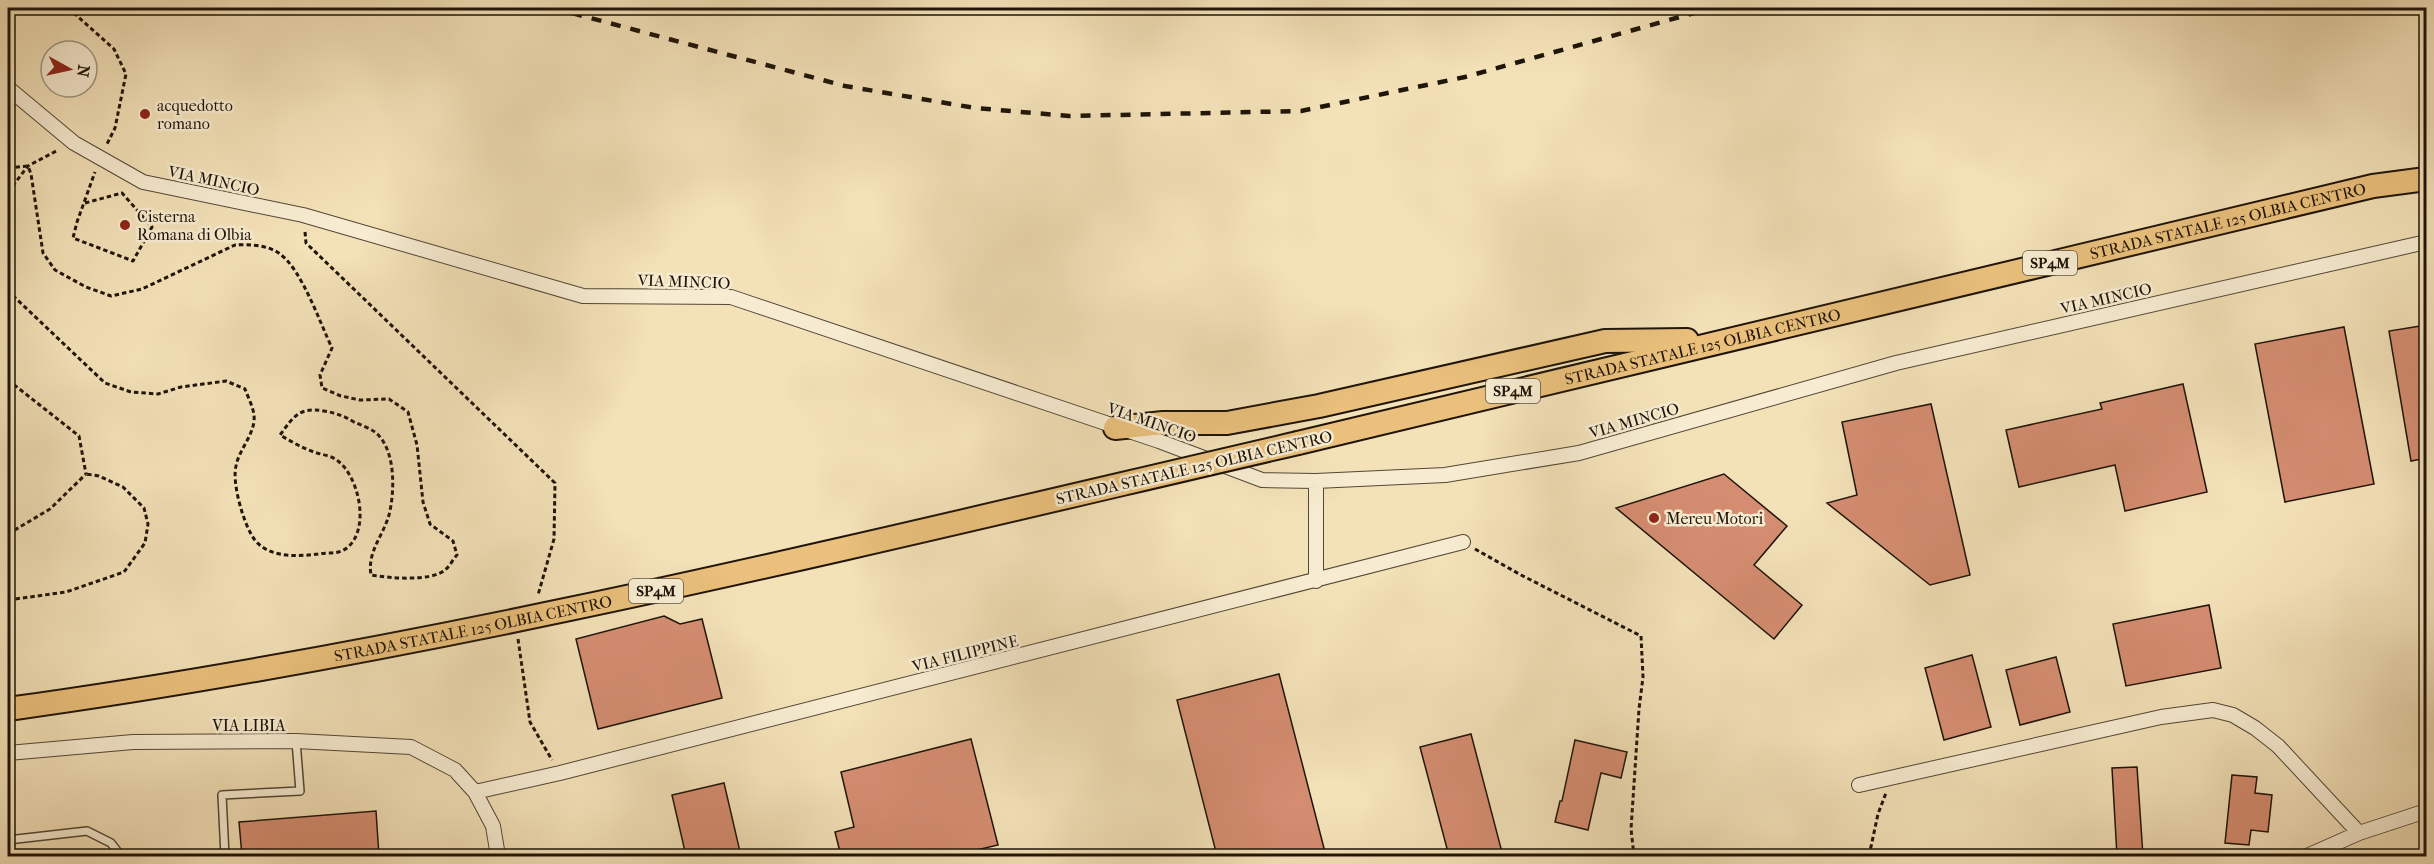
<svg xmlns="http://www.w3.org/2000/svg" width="2434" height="864" viewBox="0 0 2434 864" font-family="'IM FELL French Canon',serif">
<rect width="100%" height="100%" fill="#f3e1b8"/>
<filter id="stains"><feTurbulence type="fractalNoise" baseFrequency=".00333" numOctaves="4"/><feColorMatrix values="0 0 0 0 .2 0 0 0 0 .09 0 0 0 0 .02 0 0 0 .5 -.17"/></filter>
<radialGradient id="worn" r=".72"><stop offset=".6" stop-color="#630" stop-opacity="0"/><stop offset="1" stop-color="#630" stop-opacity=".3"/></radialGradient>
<path fill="#d58d71" stroke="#1e1409" stroke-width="1.5" d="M2427,325V458L2411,461L2389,331Z
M2344,327L2374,484L2285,502L2255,344Z
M2183,384L2207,492L2125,511L2115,465L2019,487L2006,430L2102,409L2100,403Z
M1931,404L1970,575L1930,585L1827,503L1857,495L1842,422Z
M1724,474L1787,526L1754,565L1802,605L1774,639L1616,508Z
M2209,605L2221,668L2126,686L2113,624Z
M664,616L680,624L702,619L722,698L598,729L576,639Z
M1972,655L1991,727L1944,740L1925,668Z
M2056,657L2070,712L2020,725L2006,670Z
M1279,674L1326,856H1217L1177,700Z
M1471,734L1503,856H1449L1420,747Z
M971,739L998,845L951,856H841L835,832L854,827L841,772Z
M1575,740L1627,752L1621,778L1601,773L1588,830L1555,822L1560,801H1562Z
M2137,767L2143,856H2117L2112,768Z
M2232,775L2257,777L2255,793L2272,795L2268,832L2251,830L2249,845L2225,843Z
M724,783L741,856H686L672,795Z
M376,811L379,856H242L239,822Z"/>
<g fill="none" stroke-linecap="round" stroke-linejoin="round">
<defs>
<path id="service" d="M8,840L87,831L111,843L121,856
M225,856L222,795L300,791L296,741"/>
<path id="minor" d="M8,88L74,143L143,182L303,215L583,296L731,297L1159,441L1262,480L1316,481L1445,475L1579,453L1896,363L2426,242
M1316,481V581
M8,753L133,742L296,741L411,747L455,770L475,792L493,826L498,856
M1859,785L2161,717L2213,710L2233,715L2255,728L2278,746L2359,833
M475,792L560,773L1463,542
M2307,856L2359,833L2426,811"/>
<g id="primary">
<path d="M1115,428L1163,423H1227L1319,406L1605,341L1687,340"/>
<path id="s1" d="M1298,443L2373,186L2426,179"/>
</g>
</defs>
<use href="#service" stroke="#534735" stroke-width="10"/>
<use href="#minor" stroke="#534735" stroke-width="16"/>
<use href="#primary" stroke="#1e1409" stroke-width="26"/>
<path stroke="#1e1409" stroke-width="3" stroke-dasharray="4.5 3" stroke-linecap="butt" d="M68,8L114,49L126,74L115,128L107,144
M8,168L28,166L31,174L43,253L55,270L86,287L111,296L142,289L235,245C248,244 269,245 280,254C302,270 320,323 332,348L320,375L322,388L341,396L360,400L389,399L408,412L417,445L423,502L430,524L453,541L457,555C453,559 450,566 445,570C430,582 389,578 371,575C367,552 383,536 389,515C395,491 396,449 375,432C369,428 361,425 354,422C344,416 336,413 324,411C299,407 294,416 280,435C292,442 304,449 317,453C324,455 332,456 338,461C359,477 370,528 348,547C339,555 329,552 318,554C293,557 262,558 250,532C242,517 232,482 236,466C239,449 256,433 254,415C253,407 248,397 245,389L226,381L181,387L158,394L131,392L105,383L8,291
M8,192L28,166L58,150
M85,203L122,193L152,227L133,261L73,238L77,222L95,172
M305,232L306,243L555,483L554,539L538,595
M8,380L79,436L86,474
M8,534L50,509L86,474
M1475,549L1521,575L1641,636L1643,677L1639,709L1631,829L1634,856
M8,600L66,592L124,572L145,543L148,524L144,508L123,487L99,476L86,474
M518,639L530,722L552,760
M1869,856L1878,814L1886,793"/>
<use href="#service" stroke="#f7ecd1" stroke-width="7"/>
<use href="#minor" stroke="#f7ecd1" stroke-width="14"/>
<use href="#primary" stroke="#eac07c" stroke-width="22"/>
<path stroke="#1e1409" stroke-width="4.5" stroke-dasharray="10 10" stroke-linecap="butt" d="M553,8L845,86L975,108L1069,116L1301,111L1465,77L1712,8"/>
<defs>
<g id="primary-bridge">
<path id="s2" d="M8,709C443,649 871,542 1298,443"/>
</g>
</defs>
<use href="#primary-bridge" stroke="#1e1409" stroke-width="26" stroke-linecap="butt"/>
<use href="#primary-bridge" stroke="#eac07c" stroke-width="22"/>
</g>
<g fill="#8f2418" stroke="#f7ecd1" stroke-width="2">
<circle cx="145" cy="114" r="6"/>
<circle cx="125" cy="225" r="6"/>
<circle cx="1654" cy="518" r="6"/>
</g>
<g text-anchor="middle" stroke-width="5" stroke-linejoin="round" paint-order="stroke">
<g fill="#f7ecd1" stroke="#5f5545" stroke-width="1.5">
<rect x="2023" y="251" width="54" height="24" rx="4.5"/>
<rect x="1486" y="379" width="54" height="24" rx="4.5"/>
<rect x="629" y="579" width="54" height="24" rx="4.5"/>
</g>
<g font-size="15" font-weight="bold" fill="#1e1409">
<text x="2050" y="268">SP4M</text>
<text x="1513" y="396">SP4M</text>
<text x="656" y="596">SP4M</text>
</g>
<g font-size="16" fill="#1e1409" stroke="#f7ecd1" text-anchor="start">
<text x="157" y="111">acquedotto<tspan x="157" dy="18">romano</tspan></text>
<text x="137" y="222">Cisterna<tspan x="137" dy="18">Romana di Olbia</tspan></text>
<text x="1666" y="524">Mereu Motori</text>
</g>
<g font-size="16" fill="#1e1409" stroke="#f7ecd1">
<text transform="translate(214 180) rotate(12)" y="6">VIA MINCIO</text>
<text dy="6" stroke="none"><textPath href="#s1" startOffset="956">STRADA STATALE 125 OLBIA CENTRO</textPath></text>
<text transform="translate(684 281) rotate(2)" y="6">VIA MINCIO</text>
<text transform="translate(2106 298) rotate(-13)" y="6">VIA MINCIO</text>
<text dy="6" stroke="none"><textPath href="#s1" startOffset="416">STRADA STATALE 125 OLBIA CENTRO</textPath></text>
<text transform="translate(1634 420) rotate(-16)" y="6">VIA MINCIO</text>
<text transform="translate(1152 422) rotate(19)" y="6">VIA MINCIO</text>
<text transform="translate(1194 467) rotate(-13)" y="6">STRADA STATALE 125 OLBIA CENTRO</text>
<text dy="6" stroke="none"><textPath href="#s2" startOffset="472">STRADA STATALE 125 OLBIA CENTRO</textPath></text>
<text transform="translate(965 653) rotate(-14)" y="6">VIA FILIPPINE</text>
<text x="249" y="731">VIA LIBIA</text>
</g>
</g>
<rect width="2434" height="864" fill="none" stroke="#f3e1b8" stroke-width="30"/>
<rect x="9" y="9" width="2416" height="846" fill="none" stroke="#1e1409" stroke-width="3"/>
<rect x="15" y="15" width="2404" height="834" fill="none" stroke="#1e1409" stroke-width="1.5"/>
<g transform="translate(69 69) rotate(98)"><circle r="28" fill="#f7ecd1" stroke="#a09681" stroke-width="1.5"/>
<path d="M0-4.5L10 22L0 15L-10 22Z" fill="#8f2418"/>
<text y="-9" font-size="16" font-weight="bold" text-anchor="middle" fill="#1e1409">N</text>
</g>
<rect width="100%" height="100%" filter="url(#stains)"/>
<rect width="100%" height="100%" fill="url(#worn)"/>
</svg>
